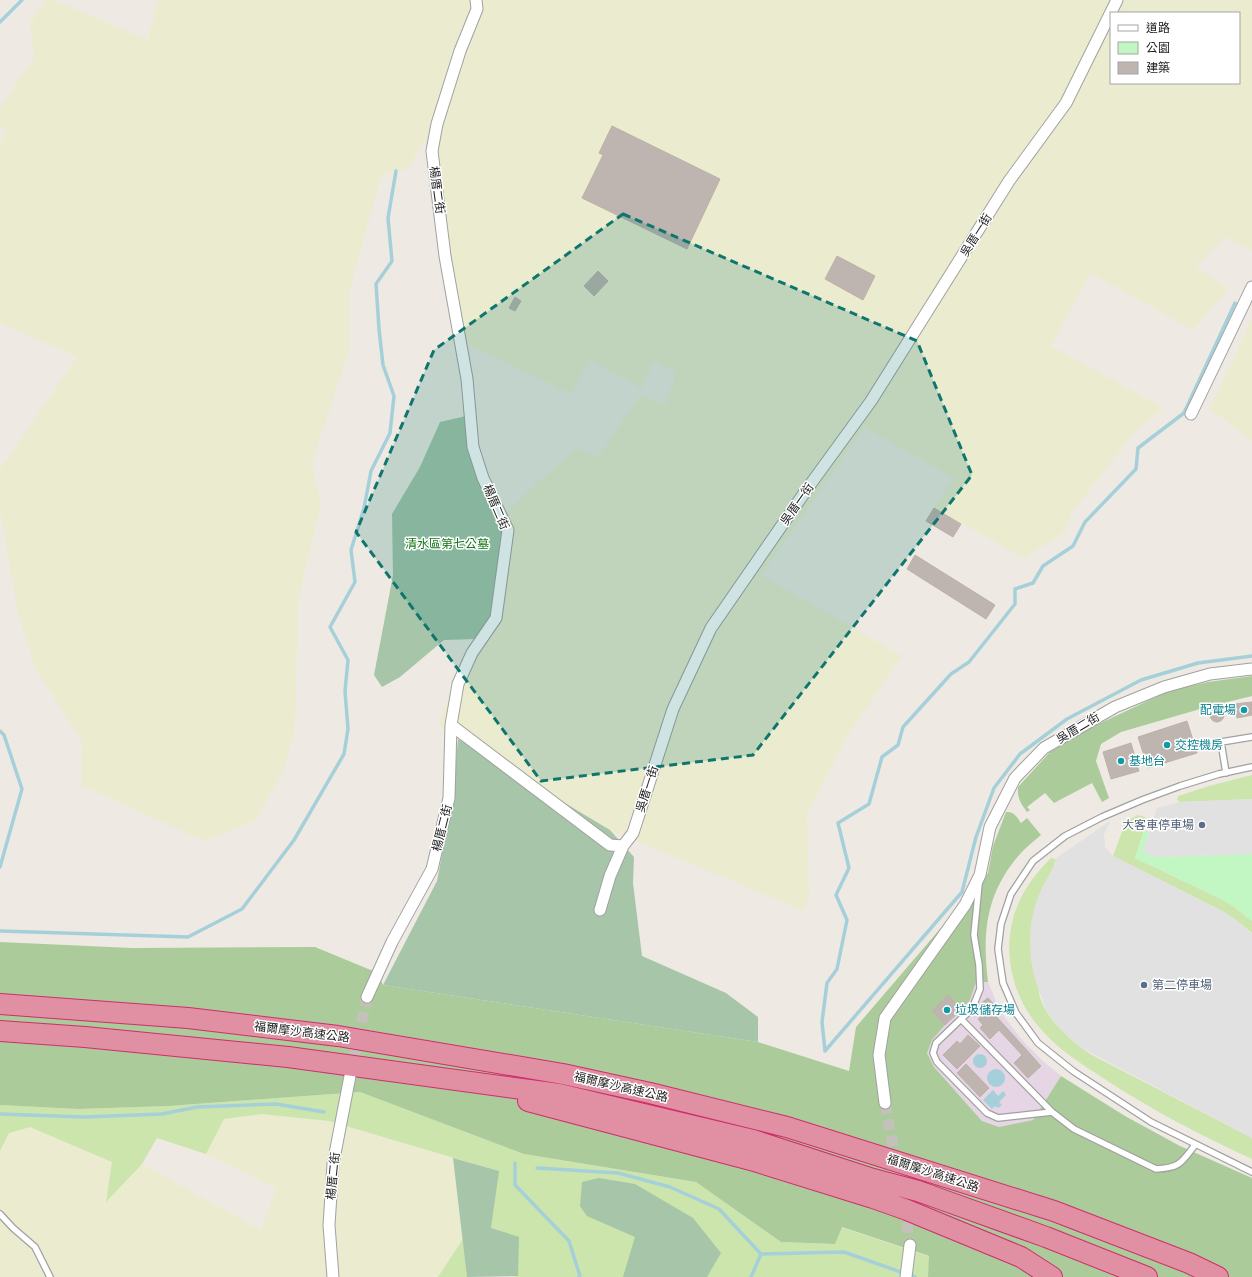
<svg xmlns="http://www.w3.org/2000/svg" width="1252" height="1277" viewBox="0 0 1252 1277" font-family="Poppins,'Noto Sans TC',sans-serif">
<rect width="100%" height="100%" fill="#eeeae3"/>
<path fill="#e6d5e4" d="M976,982H988L1000,1011L1022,1040L1044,1062L1061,1076L1033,1120L999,1127L982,1121L934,1067L927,1053L932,1040L945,1025L932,1011L948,995L970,1000Z"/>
<path fill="#ebebcf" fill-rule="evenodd" d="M45,0H54L148,40L158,0H1252V250L1225,237L1196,267L1228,289L1193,330L1091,273L1051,346L1164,408L1138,428L1072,512L1066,531L1024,558L934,508L954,478L864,427L761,575L902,656L847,736L807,814L809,894L804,911L610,830L458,739L439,726L452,686L476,639L505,536L497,521L529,490L577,449L598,457L640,396L666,404L676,373L654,361L641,388L589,359L571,394L460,340L431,202L425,139L408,168L381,176L349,292V351L312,463L321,504L298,601L295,725L284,770L256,820L204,841L81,785L82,742L35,668L18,614L0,511V469L77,357L0,323V143L7,131L0,125V109L34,57L30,24ZM1111,13H1239V83H1111Z
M1252,319V440L1210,409Z
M261,1114L329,1121L453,1158L463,1239L438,1277H0V1151L9,1133L30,1126L112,1162L106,1201L142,1164L261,1230L276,1188L206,1154L224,1119Z"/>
<path fill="#cbe5ac" d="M1252,775V799L1180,802L1177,800L1178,796L1209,786Z
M1138,815L1145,817L1147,821L1135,858L1223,900L1234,907L1252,921V933L1240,923L1224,912L1113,856L1126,821Z
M1051,858L1055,859C1056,868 1040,890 1037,901C1034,909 1037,931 1038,941C1038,956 1037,979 1039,993C1044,1018 1072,1042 1092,1055L1252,1138V1159C1200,1135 1150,1109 1103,1078C1080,1063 1056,1048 1039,1027C1017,1002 1006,967 1010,934C1014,903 1029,880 1051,858Z
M360,1092L524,1154L696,1182L781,1242L835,1244L841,1227L930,1257L928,1277H511L518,1276L491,1228L498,1171L329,1121L261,1114L224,1119L206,1154L157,1138L142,1164L106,1202L112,1162L30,1127L9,1133L0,1151V1105L78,1109L169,1106Z
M463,1239L467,1277H438Z"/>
<path fill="#abcb9a" d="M1252,676V696L1207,707L1121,732L1101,744L1096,761L1109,798L1102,802L1092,783L1054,803L1045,793L1027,807L1030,810L1027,812C1021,804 1017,798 1018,787L1050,752L1092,727L1169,691L1208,682Z
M1006,812C1014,811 1017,817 1021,823L1027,818L1041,835C1034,841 1026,847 1020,854C986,893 982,932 988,982H976L970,1000L961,1010L948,996L932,1011L945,1025L932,1040L927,1053L934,1067L982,1121L999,1127L1033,1120L1061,1076L1125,1116L1180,1146L1252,1178V1277H928L929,1256L842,1227L835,1244L781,1242L696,1182L524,1154L360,1092L169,1106L78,1109L0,1105V942L132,948L315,947L378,973L383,985L758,1042L849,1071L856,1027L988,873L993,846Z"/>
<path fill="#a6c5a9" d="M466,416L474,470L505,536L492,613L476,639L444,640L400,677L382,687L374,675L393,575L392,514L420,467L440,422Z
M458,739L610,830L634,857L633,883L642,956L726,993L758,1017V1042L383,985L437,881L452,803Z
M453,1158L499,1171L491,1228L519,1237L518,1276L467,1277Z
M599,1178L635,1184L693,1218L721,1253L707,1277H623L635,1237L587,1216L580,1206L582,1182Z"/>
<path fill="#c2f6c3" d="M1144,830L1149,832L1143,852L1156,857L1252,854V921L1234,907L1223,900L1135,858Z"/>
<path fill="#e1e1e1" d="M1252,799V854L1156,857L1143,852L1157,808L1180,802Z
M1110,821L1104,835L1105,847L1113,856L1224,912L1240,923L1252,934V1138L1082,1048L1061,1030L1046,1010L1034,976L1031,960L1030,942L1031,923L1036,902L1044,884L1055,864V859Z"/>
<path fill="#a6d0d9" d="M973 1061a7 7 0 1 1 14 0a7 7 0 1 1-14 0Z
M987 1078a9 9 0 1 1 18 0a9 9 0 1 1-18 0Z
M993,1090L998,1096L1003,1091L1006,1095L999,1102L1002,1105L998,1108L995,1106L992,1109L983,1100Z"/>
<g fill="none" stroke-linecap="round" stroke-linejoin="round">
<path stroke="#a6d0d9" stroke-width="3.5" d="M0,22L22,0
M0,731L4,735L22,789L0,867
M0,931L188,937L242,909L294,840L344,754L348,729L345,691L348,660L330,627L355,582L351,550L364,508L371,471L390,433L394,396L383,365L379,329L376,284L392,261L388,218L396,171
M825,1051L822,1022L827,983L837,969L847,920L836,895L849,868L838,823L869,804L882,757L898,745L903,727L951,674L969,662L1015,604V589L1033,583L1043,566L1073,546L1085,522L1136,469L1138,448L1184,413L1235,303
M825,1051L962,892L976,837L994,788L1020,754L1067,719L1141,680L1198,663L1252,656
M0,1114L84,1117L162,1114L197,1107L276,1104L324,1112
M515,1163V1185L569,1241L580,1276L579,1277
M537,1168L618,1173L670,1187L719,1209L761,1254L844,1252L915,1277
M751,1277L761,1254"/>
</g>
<path fill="#beb5b0" stroke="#beb0a6" d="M612,126L720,179L687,249L582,198L603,155L599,153Z
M837,256L875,276L863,300L825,279Z
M598,271L608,281L594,296L584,286Z
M515,297L521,301L515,311L509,308Z
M934,508L961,524L953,537L926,521Z
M915,555L995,605L986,619L907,569Z
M1252,702V715L1237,718L1235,704Z
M1210 715a7 7 0 1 1 14 0a7 7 0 1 1-14 0Z
M1187,721L1197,753L1148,768L1138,737Z
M1131,743L1139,771L1111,779L1103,752Z
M948,995L961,1010L945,1025L932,1011Z
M988,998L1000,1011L995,1015L1041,1066L1028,1078L1014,1063L1022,1055L999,1030L990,1039L980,1028L983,1025L978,1019L984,1013L981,1009L984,1006L981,1003Z
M968,1035L980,1046L957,1069L943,1055L957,1041L960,1044Z
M966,1064L989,1088L980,1097L957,1073Z"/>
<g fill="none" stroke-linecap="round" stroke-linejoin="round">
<path stroke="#c4c1bb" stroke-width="11" stroke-dasharray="11 5.5" stroke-linecap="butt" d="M351,1071L367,997
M885,1103L901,1189
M904,1206L910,1245"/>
<defs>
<path id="service" d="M1252,767L1219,774L1180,786L1142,800L1102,817L1065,836L1033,861L1011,894L1001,924L998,949L1003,983L1016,1013L1038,1043L1073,1071L1151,1122L1252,1172
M1226,773L1221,742L1252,737
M979,884L974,935L979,965L980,989L972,1009L961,1019L1052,1112L1074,1129L1156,1169C1180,1168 1181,1163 1195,1145
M961,1019L936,1043L933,1053L937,1062L987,1113L998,1118L1052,1112
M0,1214L13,1228L35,1247L50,1277"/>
<path id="minor" d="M1191,414L1252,287
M451,725L610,845L623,846L633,833L673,709L711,628L807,489L871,401L1009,181L1066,103L1117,0
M600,910L610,876L623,846
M367,997L392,942L432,869L449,798L451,725L458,684L472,653L496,618L508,530L483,478L473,447L467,379L445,256L432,151L437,124L460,51L477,9L476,0
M885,1103L879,1055L885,1018L965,905L980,875L990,827L1015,778L1044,748L1115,707L1164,687L1210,674L1252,669
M333,1277L329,1225L333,1164L350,1076
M906,1277L910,1245"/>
<path id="motorway" d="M0,1004L188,1018L338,1036L563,1074L650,1093L787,1127L1054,1211L1189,1263L1218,1277
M0,1031L85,1037L288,1057L559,1094L753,1140L873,1179L918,1191L1046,1237L1147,1277
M528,1101L751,1160L873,1198L907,1210L1021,1257L1052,1277"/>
</defs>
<use href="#service" stroke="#a1a1a1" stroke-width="8"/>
<use href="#minor" stroke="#a1a1a1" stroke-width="13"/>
<use href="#motorway" stroke="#ce2e6d" stroke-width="22"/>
<use href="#service" stroke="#fff" stroke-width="5.5"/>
<use href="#minor" stroke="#fff" stroke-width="11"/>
<use href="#motorway" stroke="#e18fa2" stroke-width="20"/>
</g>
<path fill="#0f766e" fill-opacity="0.2" stroke="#0f766e" stroke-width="3" stroke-dasharray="8 5" stroke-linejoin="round" d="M623,214L917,341L972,475L753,755L541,781L356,532L434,350Z"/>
<g fill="#0f9aa8" stroke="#fff" stroke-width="1.5">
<circle cx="1244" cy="710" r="4"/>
<circle cx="1167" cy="745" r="4"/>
<circle cx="1121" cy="761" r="4"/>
<circle cx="947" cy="1010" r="4"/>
</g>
<g fill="#5c6f8a" stroke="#fff" stroke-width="1.5">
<circle cx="1202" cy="825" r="4"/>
<circle cx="1144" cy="985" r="4"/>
</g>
<g text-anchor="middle" stroke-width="3" stroke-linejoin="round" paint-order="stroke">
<g font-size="12" fill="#1d1d1d" stroke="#fff">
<text transform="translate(437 190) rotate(82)" y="4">楊厝二街</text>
<text transform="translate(976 235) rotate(-58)" y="4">吳厝一街</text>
<text transform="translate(797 504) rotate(-55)" y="4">吳厝一街</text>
<text transform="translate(496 507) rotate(67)" y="4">楊厝二街</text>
<text transform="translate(1078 728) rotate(-31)" y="4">吳厝二街</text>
<text transform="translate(647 789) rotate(-72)" y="4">吳厝一街</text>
<text transform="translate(442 828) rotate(-76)" y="4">楊厝二街</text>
<text transform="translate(302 1032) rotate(7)" y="4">福爾摩沙高速公路</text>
<text transform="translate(621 1087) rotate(13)" y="4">福爾摩沙高速公路</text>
<text transform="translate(933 1173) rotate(18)" y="4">福爾摩沙高速公路</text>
<text transform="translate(333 1176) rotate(-84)" y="4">楊厝二街</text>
</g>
<g font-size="12" fill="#117414" stroke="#fff">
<text x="447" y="548">清水區第七公墓</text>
</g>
<g font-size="12" fill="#0d838f" stroke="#fff" text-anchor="start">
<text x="1236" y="714" text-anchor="end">配電場</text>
<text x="1175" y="749">交控機房</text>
<text x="1129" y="765">基地台</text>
<text x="955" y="1014">垃圾儲存場</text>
</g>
<g font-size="12" fill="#4e5e75" stroke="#fff" text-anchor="end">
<text x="1194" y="829">大客車停車場</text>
<text x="1152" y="989" text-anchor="start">第二停車場</text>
</g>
</g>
<rect x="1110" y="12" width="130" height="72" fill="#ffffff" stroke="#a5a5a5"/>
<rect x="1118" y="25" width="20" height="6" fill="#ffffff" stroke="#a5a5a5"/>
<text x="1146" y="32" font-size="12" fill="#1d1d1d">道路</text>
<rect x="1118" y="42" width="20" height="12" fill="#c2f6c3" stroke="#a5a5a5"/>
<text x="1146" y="52" font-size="12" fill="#1d1d1d">公園</text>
<rect x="1118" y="62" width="20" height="12" fill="#beb5b0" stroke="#a5a5a5"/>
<text x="1146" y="72" font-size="12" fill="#1d1d1d">建築</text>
</svg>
